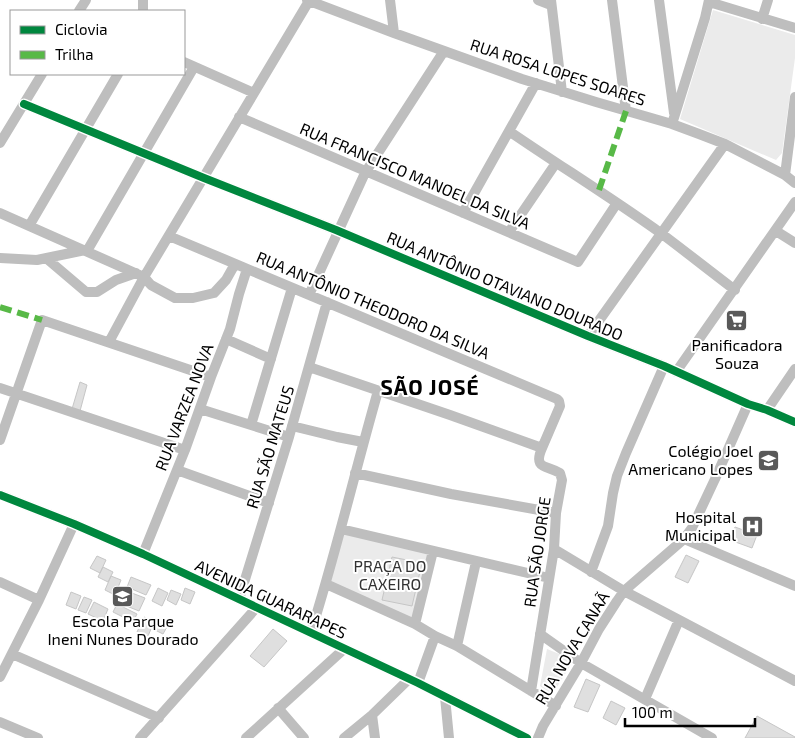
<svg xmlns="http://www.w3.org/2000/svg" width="795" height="738" viewBox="0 0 795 738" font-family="'Exo 2',sans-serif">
<rect width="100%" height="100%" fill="#fff"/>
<path fill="#ebebeb" d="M713,10L795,35V58L782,153L776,160L680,119Z
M342,531L431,553L414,621L328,583Z
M547,649L574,660L552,695L540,686Z"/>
<path fill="#dfdfdf" stroke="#c6c6c6" d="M80,382L87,385L80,411L72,409Z
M735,527L757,535L752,548L730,540Z
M686,555L699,561L688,583L675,577Z
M97,556L106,560L100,573L90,568Z
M392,557L422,563L412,606L382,600Z
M103,567L113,572L108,582L98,577Z
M111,576L121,580L115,595L105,590Z
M131,577L151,585L146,595L127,587Z
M158,588L168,593L162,606L152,601Z
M185,588L195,592L190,604L181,600Z
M124,590L145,598L139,611L119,603Z
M171,590L181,594L176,605L167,600Z
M71,592L81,596L76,609L66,605Z
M84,597L92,600L86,613L78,610Z
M94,602L108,609L103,621L88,614Z
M117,604L137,614L133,622L113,612Z
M144,617L154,622L148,636L137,632Z
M158,620L168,625L163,634L153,629Z
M273,629L287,641L264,667L250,656Z
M586,679L600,685L588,712L574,707Z
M611,701L625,708L616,725L603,718Z
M757,716L795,737V738H745Z"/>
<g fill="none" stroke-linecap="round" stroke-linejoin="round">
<path stroke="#bebebe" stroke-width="10" d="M143,0V11
M307,0L394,33L522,79L596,102L672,124L699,134L725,144L785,175L795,183
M390,0L394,33
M538,0L551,5
M551,0L562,92
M612,0L626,111
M659,0L674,113
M709,2L795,28
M79,11L86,0
M762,19L768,0
M184,62L254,93
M24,104L204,178L336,230L588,336L664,366L748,404L767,410L795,422
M239,117L578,262L617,203
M672,124L705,18L709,0
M509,131C560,166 612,198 662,234C686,252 710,271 735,290
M0,143L42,74
M785,175L795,97
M0,213L144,277L151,285L175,298H193L214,293L226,280L235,264
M463,213L536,83
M29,226L118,74
M776,231L795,243
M509,232L556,163
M169,236L557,399L559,401L560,406L542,448
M87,251L194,67
M0,258L37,260L85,250
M46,258L86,292H97L116,280L136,273
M309,295L365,173L444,51
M588,336L725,144
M226,339L271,359
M109,342L144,277L309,1
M309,367L450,415L542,448C533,469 546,465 560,473L562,480L556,513L554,549L531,691
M676,372L795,202
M0,388L185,450
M200,409L289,437
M767,410L795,369
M251,425L292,288
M292,426L337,437L363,442
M0,440L42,320L211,377
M177,470L269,503
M355,473L451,494L556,513
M0,495L74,524L143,554L418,683L527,738
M341,529L549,578
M684,539L795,586
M554,549L624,591L795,681
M143,554L185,450L211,377L230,329L239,294L247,269
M591,572L608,526L613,493L617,476L626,453L664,366
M0,582L39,600
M326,584L415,624L435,636L457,646L556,706
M239,599L289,437L327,302
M415,624L433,551
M311,632C336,553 355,471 378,391
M540,634L581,663L712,738
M457,646L476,562
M12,654L159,718
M0,677L39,600L74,524
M418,683L435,636
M445,697L449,738
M645,699L679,620
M278,708L304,738
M372,715L375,738
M0,722L38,738
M140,738L257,607
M246,738L344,649
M344,738L372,715L409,679
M538,738L543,726L581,663L599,629L617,601L624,591L684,539L692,528L715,479L748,404"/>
<path stroke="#58b947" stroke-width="6" stroke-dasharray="12 6" stroke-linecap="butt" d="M599,190L626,111
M0,307L42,320"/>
<defs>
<path id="cycleway" d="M24,104L204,178L336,230L588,336L664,366L748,404L767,410L795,422
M0,495L74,524L143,554L418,683L527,738"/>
</defs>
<use href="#cycleway" stroke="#fff" stroke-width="11"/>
<use href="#cycleway" stroke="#00873e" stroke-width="8"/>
</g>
<defs>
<symbol id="supermarket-square" viewBox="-11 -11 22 22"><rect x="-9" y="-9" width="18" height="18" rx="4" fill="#595959" stroke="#fff"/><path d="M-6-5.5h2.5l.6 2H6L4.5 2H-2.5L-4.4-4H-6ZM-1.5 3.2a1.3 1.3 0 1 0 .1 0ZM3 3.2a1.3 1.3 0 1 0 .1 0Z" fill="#fff"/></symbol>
<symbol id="school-square" viewBox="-11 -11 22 22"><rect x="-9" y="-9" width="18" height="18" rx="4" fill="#595959" stroke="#fff"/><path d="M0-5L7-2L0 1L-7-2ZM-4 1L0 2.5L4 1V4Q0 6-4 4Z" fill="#fff"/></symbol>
<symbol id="hospital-square" viewBox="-11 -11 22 22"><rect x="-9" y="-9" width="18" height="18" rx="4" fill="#595959" stroke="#fff"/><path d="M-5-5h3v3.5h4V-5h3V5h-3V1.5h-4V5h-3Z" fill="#fff"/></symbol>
</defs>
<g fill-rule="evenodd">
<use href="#supermarket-square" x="724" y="308" width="25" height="25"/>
<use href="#school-square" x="756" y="448" width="25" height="25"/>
<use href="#hospital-square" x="740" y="514" width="25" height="25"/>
<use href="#school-square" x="110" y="584" width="25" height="25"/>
</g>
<g text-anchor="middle" stroke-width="4" stroke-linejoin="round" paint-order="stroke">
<g font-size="16" fill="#000" stroke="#fff">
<text transform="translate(558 72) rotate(18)" y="6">RUA ROSA LOPES SOARES</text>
<text transform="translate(415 176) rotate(23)" y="6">RUA FRANCISCO MANOEL DA SILVA</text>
<text transform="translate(505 286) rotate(23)" y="6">RUA ANTÔNIO OTAVIANO DOURADO</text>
<text transform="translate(373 305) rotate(23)" y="6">RUA ANTÔNIO THEODORO DA SILVA</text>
<text transform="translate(184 407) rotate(-69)" y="6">RUA VARZEA NOVA</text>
<text transform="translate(270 447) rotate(-73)" y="6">RUA SÃO MATEUS</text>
<text transform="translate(537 552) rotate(-82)" y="6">RUA SÃO JORGE</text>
<text transform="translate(271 599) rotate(25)" y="6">AVENIDA GUARARAPES</text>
<text transform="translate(572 648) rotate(-59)" y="6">RUA NOVA CANAÃ</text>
</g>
<g font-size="16" fill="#000" stroke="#fff">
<text x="737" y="351">Panificadora<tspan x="737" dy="18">Souza</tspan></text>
<text x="753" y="457" text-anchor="end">Colégio Joel<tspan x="753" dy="18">Americano Lopes</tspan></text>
<text x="736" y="523" text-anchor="end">Hospital<tspan x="736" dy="18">Municipal</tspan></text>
<text x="123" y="627">Escola Parque<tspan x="123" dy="18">Ineni Nunes Dourado</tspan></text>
</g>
<g font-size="16" fill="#323232" stroke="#fff">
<text x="390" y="572">PRAÇA DO<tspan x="390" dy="18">CAXEIRO</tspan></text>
</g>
<g font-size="21" font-weight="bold" letter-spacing="1" fill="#000" stroke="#fff">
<text x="430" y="395">SÃO JOSÉ</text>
</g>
</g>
<rect x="10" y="10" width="175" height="65" fill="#ffffff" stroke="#999999"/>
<rect x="20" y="26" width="25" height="8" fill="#00873e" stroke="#999999"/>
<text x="55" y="35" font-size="15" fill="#000000">Ciclovia</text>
<rect x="20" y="51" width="25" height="8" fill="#58b947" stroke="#999999"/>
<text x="55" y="60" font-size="15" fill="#000000">Trilha</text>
<path d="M625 718v8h130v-8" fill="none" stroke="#000000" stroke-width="2.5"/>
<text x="632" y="718" font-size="15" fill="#000000" stroke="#ffffff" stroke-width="4" paint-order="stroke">100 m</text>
</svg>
